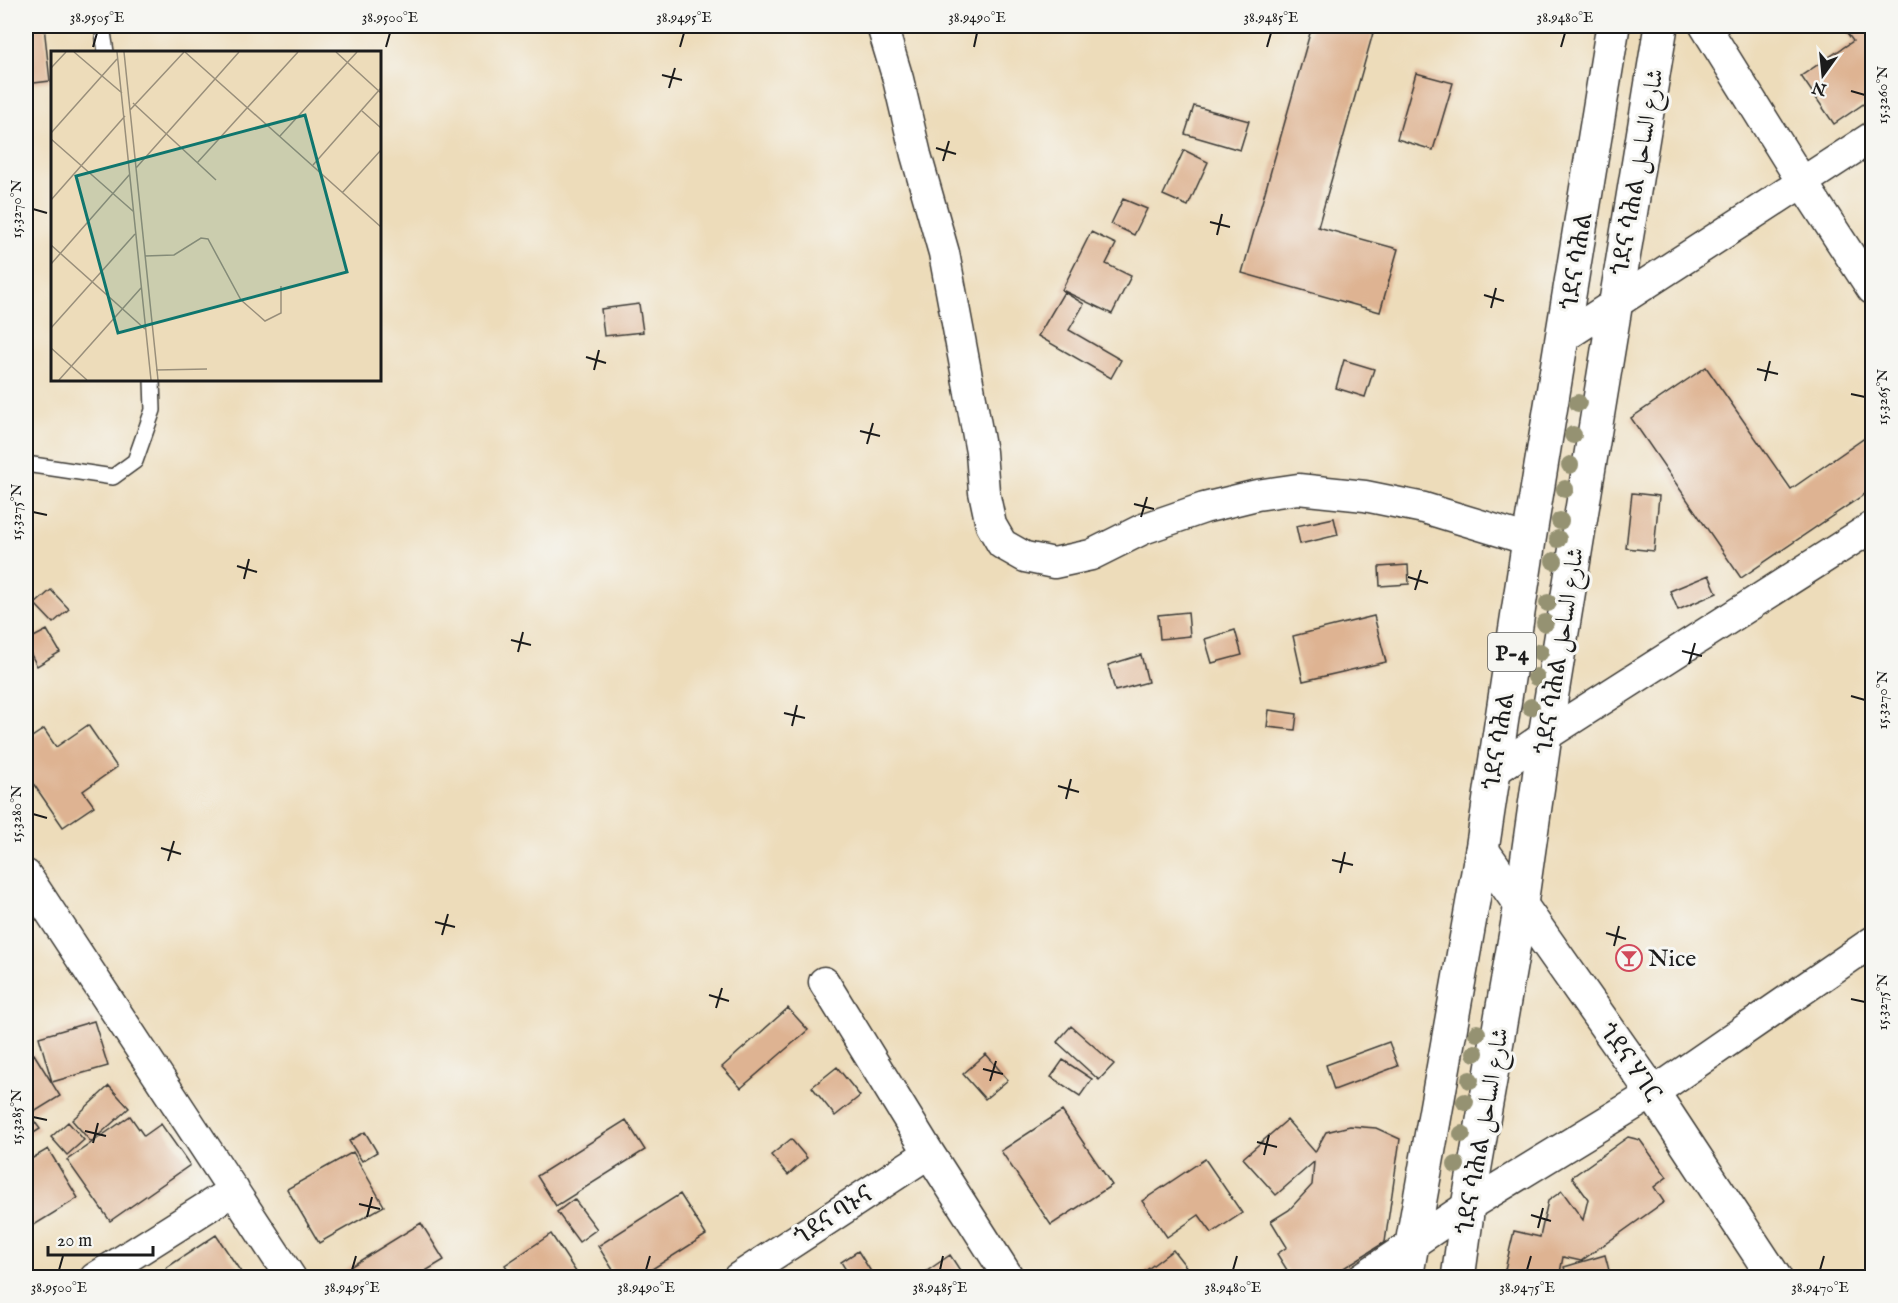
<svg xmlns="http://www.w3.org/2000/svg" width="1898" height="1303" viewBox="0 0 1898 1303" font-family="'IM FELL English',Amiri,'Noto Serif Ethiopic',serif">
<rect width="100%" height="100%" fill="#f6f6f2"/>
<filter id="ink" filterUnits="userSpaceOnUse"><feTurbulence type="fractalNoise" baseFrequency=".0167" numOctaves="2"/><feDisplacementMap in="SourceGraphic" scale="12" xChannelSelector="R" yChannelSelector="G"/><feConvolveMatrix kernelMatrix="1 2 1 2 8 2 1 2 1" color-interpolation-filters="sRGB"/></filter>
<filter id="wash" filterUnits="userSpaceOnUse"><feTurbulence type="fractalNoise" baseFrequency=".008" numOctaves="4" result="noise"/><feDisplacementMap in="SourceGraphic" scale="24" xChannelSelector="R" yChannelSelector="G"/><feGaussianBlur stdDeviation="1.35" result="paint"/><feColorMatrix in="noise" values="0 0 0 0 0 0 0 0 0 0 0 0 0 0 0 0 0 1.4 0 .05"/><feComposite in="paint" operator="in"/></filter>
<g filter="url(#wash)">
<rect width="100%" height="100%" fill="#eddcba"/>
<g id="blocks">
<path fill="#deb392" d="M44,26L50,81L26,84V28Z
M1312,26H1375L1318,227L1398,249L1380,312L1242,273Z
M1842,26H1872V98L1834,124L1801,76L1853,41Z
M1416,73L1453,83L1433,150L1397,139Z
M1194,106L1249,121L1240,150L1185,134Z
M1184,150L1208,162L1188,206L1163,195Z
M1123,199L1147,209L1134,235L1111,224Z
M1091,232L1116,244L1106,264L1131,276L1112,314L1062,290Z
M1064,292L1084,304L1069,330L1121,360L1111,378L1038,336Z
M639,304L643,332L604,336L601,309Z
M1344,360L1374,369L1365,397L1336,388Z
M1706,367L1791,489L1872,433V489L1741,578L1631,418Z
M1632,493L1659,496L1654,551L1626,548Z
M1334,518L1338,535L1300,544L1296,526Z
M1408,565L1409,584L1380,586L1379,567Z
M1709,575L1717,593L1678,610L1670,591Z
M51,590L69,609L53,623L35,604Z
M1188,612L1190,636L1160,639L1158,615Z
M1374,616L1386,662L1303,681L1293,636Z
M47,630L60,652L37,666L26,645V641Z
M1235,630L1242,655L1212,663L1205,639Z
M1141,655L1148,682L1115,691L1108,665Z
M1269,710L1297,714L1295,730L1267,727Z
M88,725L117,767L83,791L94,806L63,827L26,773V741L44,729L56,747Z
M788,1008L808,1030L741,1088L722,1067Z
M94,1021L108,1066L52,1082L39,1037Z
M1071,1026L1114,1064L1099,1080L1057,1042Z
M1389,1042L1398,1066L1334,1090L1326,1065Z
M34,1054L60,1096L26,1117V1059Z
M986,1054L1008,1080L985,1099L963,1074Z
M1063,1060L1092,1079L1080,1096L1051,1077Z
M837,1067L860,1096L835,1116L812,1087Z
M109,1086L129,1108L91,1142L72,1120Z
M1062,1111L1112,1185L1051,1225L1001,1151Z
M130,1116L144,1136L161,1124L190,1165L110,1221L67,1160Z
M32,1118L40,1129L26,1138V1122Z
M626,1120L645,1150L556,1206L537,1176Z
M1287,1120L1315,1152L1326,1132L1350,1126L1376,1128L1400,1139L1385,1242L1328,1278H1292L1277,1254L1287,1247L1271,1221L1289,1210L1312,1185L1314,1162L1276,1195L1243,1158Z
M68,1122L84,1140L67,1155L51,1137Z
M365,1132L377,1152L362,1161L349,1141Z
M1628,1137L1640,1140L1667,1177L1654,1187L1664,1202L1581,1261L1563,1257L1559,1278H1503L1514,1231L1540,1237L1548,1201L1562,1191L1583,1220L1588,1199L1572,1177Z
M791,1139L807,1158L788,1175L771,1155Z
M48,1149L78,1198L26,1230V1162Z
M353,1152L384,1206L319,1243L287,1189Z
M1205,1159L1242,1213L1212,1233L1199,1215L1167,1237L1142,1201Z
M680,1194L706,1235L638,1278H618L598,1246Z
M574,1199L597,1229L579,1242L557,1212Z
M421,1223L444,1260L414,1278H332Z
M551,1234L580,1278H513L505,1265Z
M216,1235L245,1278H172L166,1268Z
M1173,1250L1195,1278H1136Z
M858,1251L875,1278H851L841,1262Z
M950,1255L965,1278H917Z
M1605,1255L1611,1278H1567L1564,1267Z"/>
</g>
</g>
<g filter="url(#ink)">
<use href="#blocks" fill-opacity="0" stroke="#3b3934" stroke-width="1.5"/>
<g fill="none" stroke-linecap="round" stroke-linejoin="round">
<defs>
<path id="service" d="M102,26L106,52
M26,464L113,477L135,461L153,410L152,380"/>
<path id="minor" d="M882,26L898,79L916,155L944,253L981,452L984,492L991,525L1002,544L1025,557L1054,563L1091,555L1143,529L1204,508L1257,495L1298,489L1365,496L1424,508L1529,540
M1705,26L1802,182L1872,289
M1564,337L1872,137
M1493,772L1545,736L1872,527
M26,875L291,1278
M824,982L929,1153L1009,1278
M95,1278L234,1190
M738,1278L929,1153
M1362,1278L1468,1206L1653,1093L1872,942"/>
<path id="tertiary" d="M1482,850L1653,1093L1775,1278"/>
<path id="trunk" d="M1406,1278L1482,850L1529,540L1613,26
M1458,1278L1468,1206L1521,904L1545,736L1661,26"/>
</defs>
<use href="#service" stroke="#3b3934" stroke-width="18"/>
<use href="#minor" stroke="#3b3934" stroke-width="33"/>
<use href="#tertiary" stroke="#3b3934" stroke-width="36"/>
<use href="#trunk" stroke="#3b3934" stroke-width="36"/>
<use href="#service" stroke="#fff" stroke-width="15"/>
<use href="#minor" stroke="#fff" stroke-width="30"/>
<use href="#tertiary" stroke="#fff" stroke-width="33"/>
<use href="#trunk" stroke="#fff" stroke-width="33"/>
</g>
<g fill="#959272">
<circle cx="1578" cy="403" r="9"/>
<circle cx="1573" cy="435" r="9"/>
<circle cx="1570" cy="465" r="9"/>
<circle cx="1565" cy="489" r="9"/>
<circle cx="1560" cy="521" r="9"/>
<circle cx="1558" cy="539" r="9"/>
<circle cx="1554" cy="561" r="9"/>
<circle cx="1548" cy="603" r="9"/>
<circle cx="1545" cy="623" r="9"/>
<circle cx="1540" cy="652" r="9"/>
<circle cx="1536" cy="677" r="9"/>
<circle cx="1531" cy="707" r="9"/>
<circle cx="1477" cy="1033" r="9"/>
<circle cx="1475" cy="1053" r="9"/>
<circle cx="1470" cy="1080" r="9"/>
<circle cx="1465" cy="1102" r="9"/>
<circle cx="1462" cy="1134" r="9"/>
<circle cx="1456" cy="1165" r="9"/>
</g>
</g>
<path fill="none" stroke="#1c1c1c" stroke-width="2" d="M93,47L97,33M386,47L390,33M680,47L684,33M974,47L977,33M1267,47L1271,33M1561,47L1565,33M662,75L682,80M669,88L675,68M1851,91L1865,95M936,148L956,154M943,161L949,141M33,209L47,213M1210,222L1230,227M1217,235L1222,214M1484,295L1504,301M1491,308L1496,288M586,357L606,363M1757,369L1778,374M594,370L599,350M1765,381L1770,361M1851,394L1865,397M860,431L880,436M867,444L873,423M1134,504L1154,509M33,512L47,515M1141,517L1147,497M237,566L257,572M1408,577L1428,583M244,579L249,559M1415,590L1421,570M511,640L531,645M1682,651L1702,656M518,652L523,632M1689,664L1695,643M1851,696L1865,700M784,713L805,718M792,726L797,705M1058,786L1079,792M1066,799L1071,779M33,814L47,818M161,848L181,854M1332,860L1353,865M168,861L174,841M1340,873L1345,852M435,922L455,927M1606,933L1626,939M442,935L448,914M1614,946L1619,926M709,995L729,1001M1851,999L1865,1002M716,1008L722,988M983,1069L1003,1074M990,1081L996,1061M33,1117L47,1120M85,1131L106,1136M1257,1142L1277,1147M93,1143L98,1123M1264,1155L1269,1135M359,1204L380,1209M1531,1215L1551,1221M367,1217L372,1197M1538,1228L1543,1208M59,1270L63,1256M352,1270L356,1256M646,1270L650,1256M940,1270L943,1256M1233,1270L1237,1256M1527,1270L1531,1256M1820,1270L1824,1256"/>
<defs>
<symbol id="bar-ring" viewBox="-11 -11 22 22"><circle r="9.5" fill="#f6f6f2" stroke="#d1495b" stroke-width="1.5"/><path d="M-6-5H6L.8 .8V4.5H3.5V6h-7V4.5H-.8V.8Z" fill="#d1495b"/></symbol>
</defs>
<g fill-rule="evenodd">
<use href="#bar-ring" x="1614" y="943" width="30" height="30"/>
</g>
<g text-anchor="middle" stroke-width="6" stroke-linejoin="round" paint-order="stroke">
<rect fill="#f6f6f2" stroke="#5d5d5c" stroke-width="1.5" x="1488" y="633" width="48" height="38" rx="4.5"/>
<g font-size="22" font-weight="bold" fill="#1c1c1c">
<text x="1512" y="660">P-4</text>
</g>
<g font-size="24" fill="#1c1c1c" stroke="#f6f6f2">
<text transform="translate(1637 172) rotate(-80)" y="8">ጎደና ሳሕል شارع الساحل</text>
<text transform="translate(1576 261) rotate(-81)" y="8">ጎደና ሳሕል</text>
<text transform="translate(1559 651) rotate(-81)" y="8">ጎደና ሳሕል شارع الساحل</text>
<text transform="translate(1498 741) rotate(-81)" y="8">ጎደና ሳሕል</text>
<text transform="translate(1631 1062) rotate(55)" y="8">ጎደና ሃገር</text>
<text transform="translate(1482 1131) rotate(-80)" y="8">ጎደና ሳሕል شارع الساحل</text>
<text transform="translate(833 1215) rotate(-33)" y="8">ጎደና ባኑና</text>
</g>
<g font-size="24" fill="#1c1c1c" stroke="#f6f6f2" text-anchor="start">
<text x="1648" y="966">Nice</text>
</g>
</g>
<g transform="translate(51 51)">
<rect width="330" height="330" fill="#eddcba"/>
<path fill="none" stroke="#998f7b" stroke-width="1.5" d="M23,1L71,42M66,1L100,329M73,1L107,329M134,1L330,176M285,1L330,42M0,17L15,1M82,52L165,129M79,59L133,1M311,60L330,77M0,82L66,8M229,85L306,1M0,88L83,161M146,112L247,1M262,114L330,37M85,117L188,1M291,142L330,99M0,149L74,65M0,194L94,278M94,205L123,204L150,187L157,188L190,249L214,270L230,262V235M0,213L79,123M0,277L84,183M0,297L36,329M105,319L156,318M8,329L90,237"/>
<path fill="#0f766e" fill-opacity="0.15" stroke="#0f766e" stroke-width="3" d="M254,64L296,221L67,282L25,125Z"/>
<rect width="330" height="330" fill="none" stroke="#1c1c1c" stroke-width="3"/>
</g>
<rect width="1898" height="1303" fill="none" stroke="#f6f6f2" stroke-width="66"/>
<g transform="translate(1823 75) rotate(195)" stroke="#f6f6f2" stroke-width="4.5" paint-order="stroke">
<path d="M0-4.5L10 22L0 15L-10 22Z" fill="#1c1c1c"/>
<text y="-9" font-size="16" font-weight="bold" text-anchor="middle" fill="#1c1c1c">N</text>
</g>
<path d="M48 1246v9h105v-9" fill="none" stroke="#1c1c1c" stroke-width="3"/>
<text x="57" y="1246" font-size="18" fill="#1c1c1c" stroke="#f6f6f2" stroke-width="4.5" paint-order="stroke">20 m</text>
<rect x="33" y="33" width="1832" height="1237" fill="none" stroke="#1c1c1c" stroke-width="2"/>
<g font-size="15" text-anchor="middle" fill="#1c1c1c">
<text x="97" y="22">38.9505°E</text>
<text x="390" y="22">38.9500°E</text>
<text x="684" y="22">38.9495°E</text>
<text x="977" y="22">38.9490°E</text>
<text x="1271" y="22">38.9485°E</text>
<text x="1565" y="22">38.9480°E</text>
<text transform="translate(1882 95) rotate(-90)" y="5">15.3260°N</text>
<text transform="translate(16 209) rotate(-90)" y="5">15.3270°N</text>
<text transform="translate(1882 397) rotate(-90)" y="5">15.3265°N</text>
<text transform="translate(16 512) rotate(-90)" y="5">15.3275°N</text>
<text transform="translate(1882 700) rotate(-90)" y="5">15.3270°N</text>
<text transform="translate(16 814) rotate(-90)" y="5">15.3280°N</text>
<text transform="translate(1882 1002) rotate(-90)" y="5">15.3275°N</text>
<text transform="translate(16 1117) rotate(-90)" y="5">15.3285°N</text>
<text x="59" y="1292">38.9500°E</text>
<text x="352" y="1292">38.9495°E</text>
<text x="646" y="1292">38.9490°E</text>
<text x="940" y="1292">38.9485°E</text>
<text x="1233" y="1292">38.9480°E</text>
<text x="1527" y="1292">38.9475°E</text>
<text x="1820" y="1292">38.9470°E</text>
</g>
</svg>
